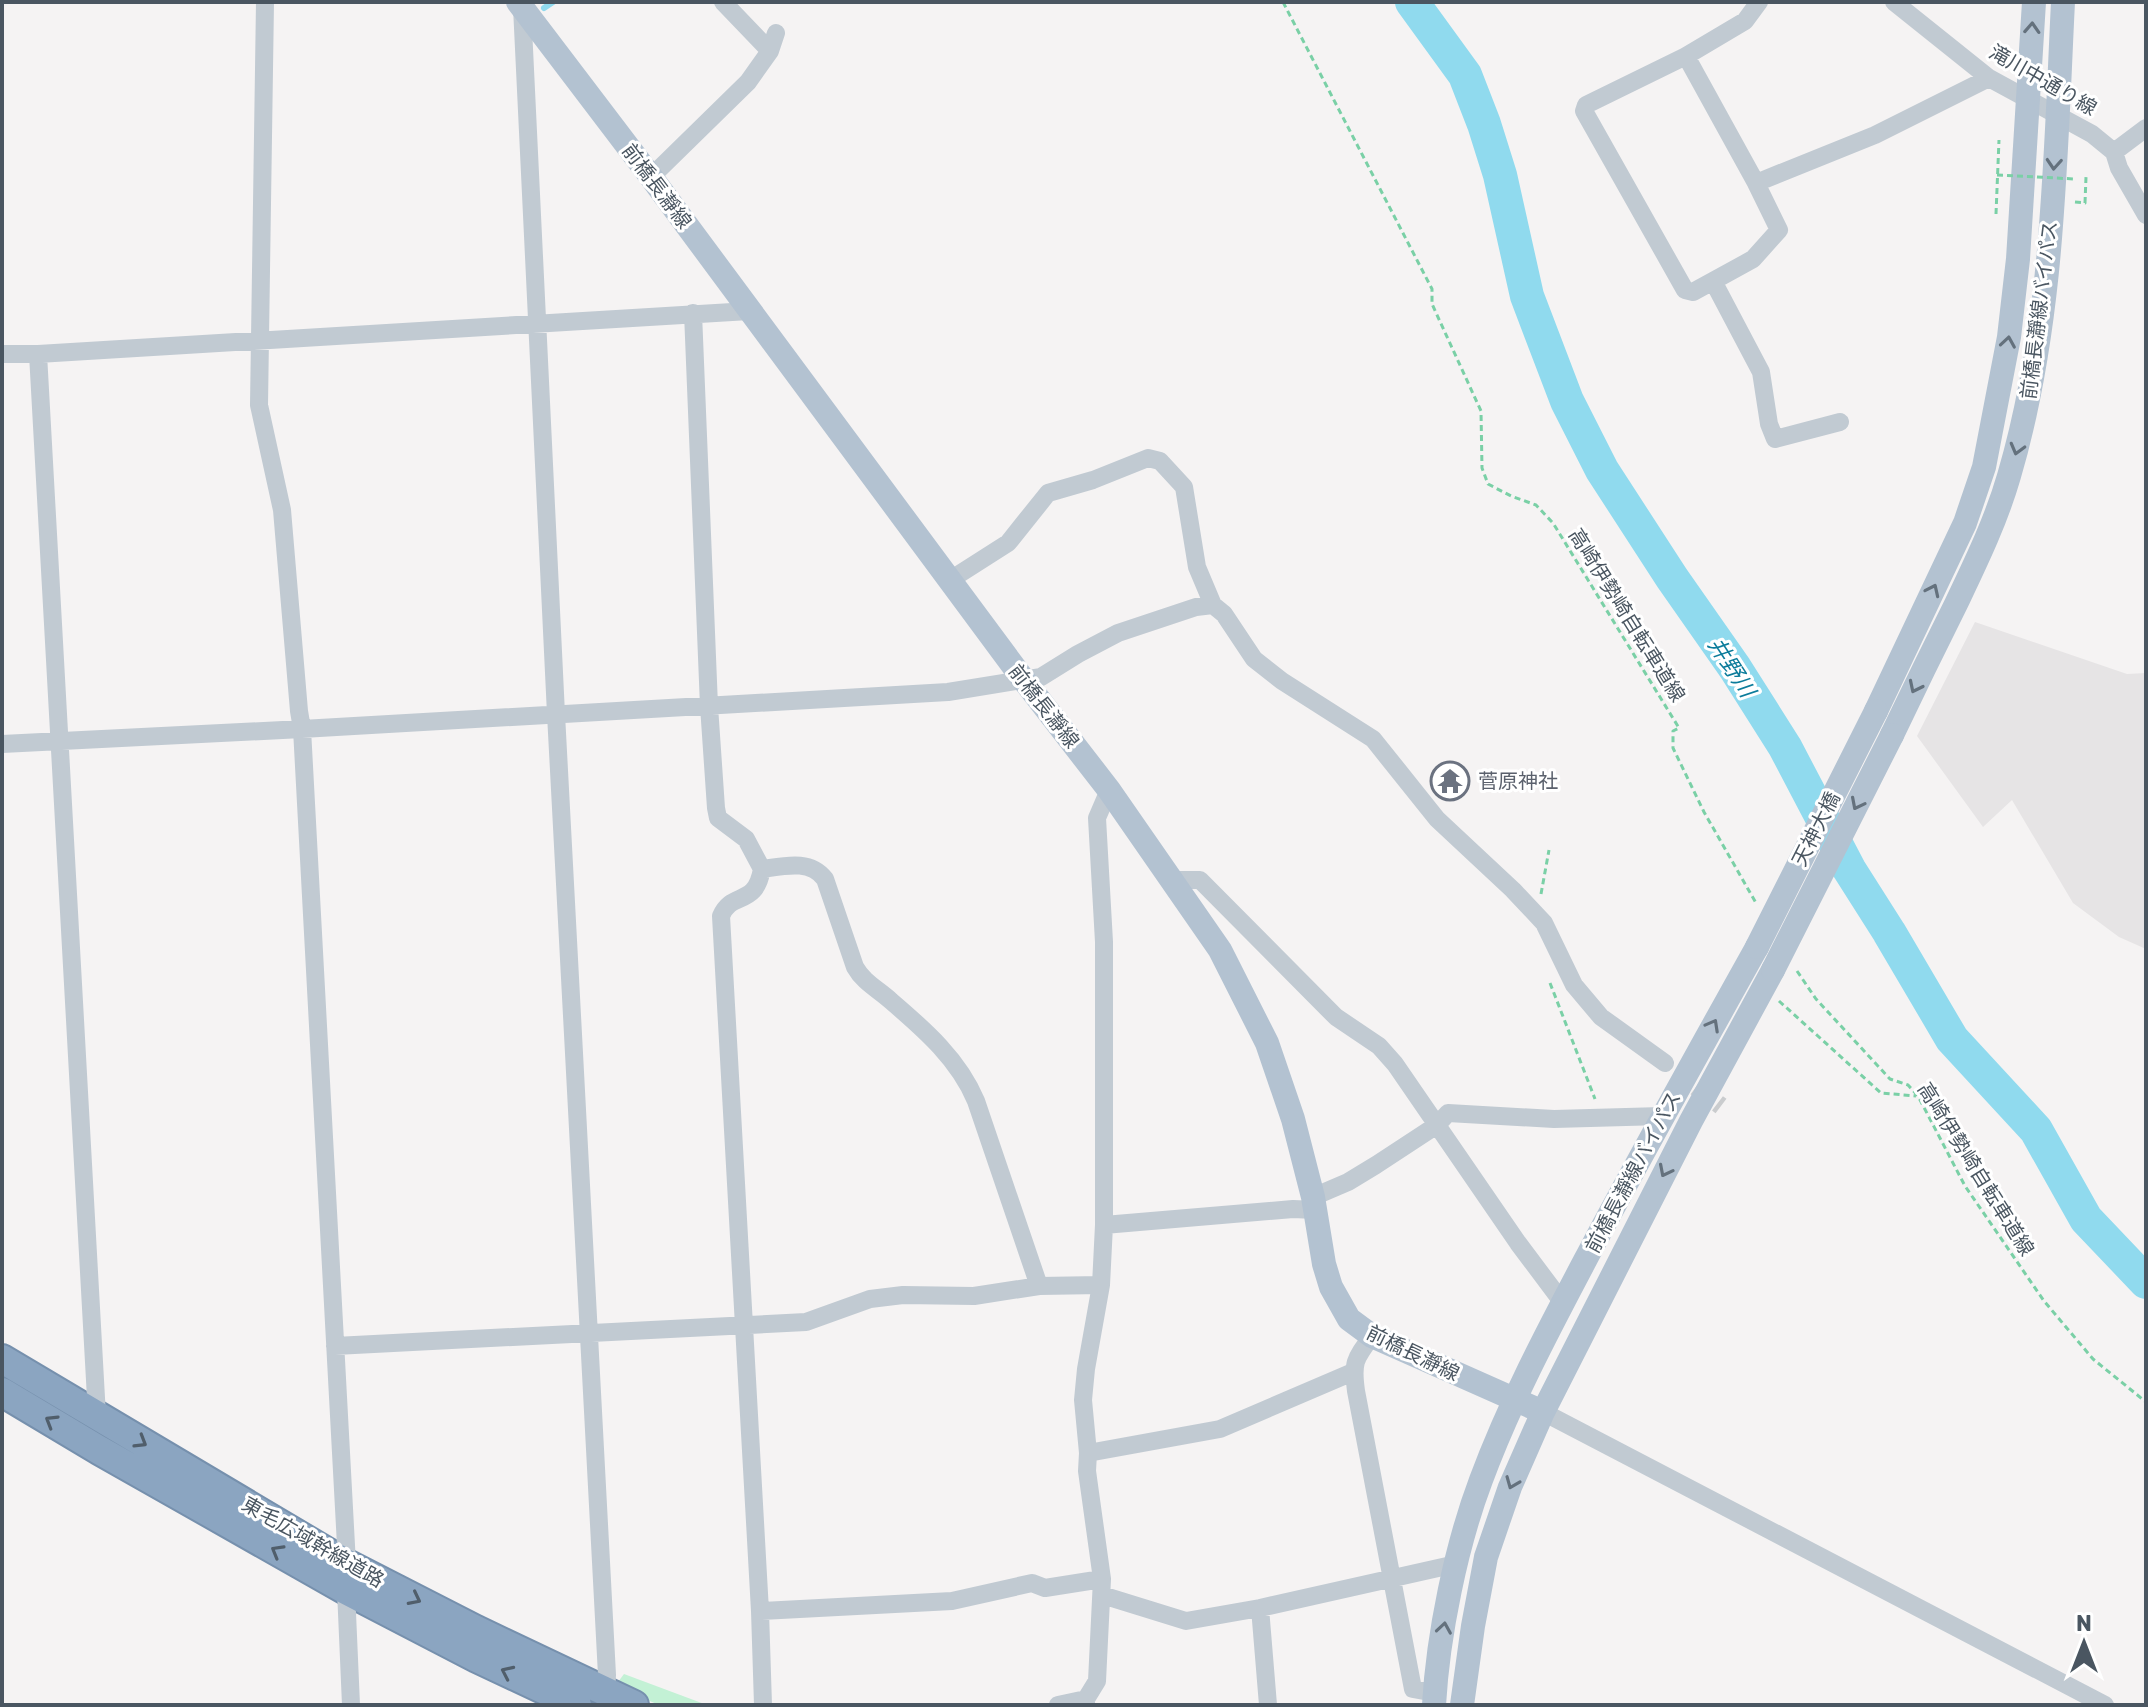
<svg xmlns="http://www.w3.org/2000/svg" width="2148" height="1707" viewBox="0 0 2148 1707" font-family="Rubik,'Noto Sans JP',sans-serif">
<rect width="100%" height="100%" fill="#f5f3f3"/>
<path fill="#e6e4e5" d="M1975,622L2127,674L2146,673V949L2119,937L2073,903L2012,800L1983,827L1917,736Z"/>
<path fill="#c3f1d5" d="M624,1674L707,1705H659L615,1686Z"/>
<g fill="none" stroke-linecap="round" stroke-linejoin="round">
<path stroke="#90daee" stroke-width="6" d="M544,8L553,2"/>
<path stroke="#90daee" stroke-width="34" d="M1412,2L1465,75L1484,124L1500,175L1527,296L1567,401L1602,470L1672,578L1735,668L1785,747L1849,869L1889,932L1952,1039L2036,1130L2086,1219L2146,1282"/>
<path stroke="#caccce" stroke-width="18" stroke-dasharray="18 9" stroke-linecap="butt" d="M1696,1087L1721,1106"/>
<defs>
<path id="highway" d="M2,1359L347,1564L476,1630L634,1705
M2,1392L99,1450L346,1590L477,1658L577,1705"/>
</defs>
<use href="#highway" stroke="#7690ad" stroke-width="32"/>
<path stroke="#7ad0a6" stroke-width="3" stroke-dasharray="6 4" stroke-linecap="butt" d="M1283,2L1432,289V304L1481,411L1482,468L1488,484L1511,496L1536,505L1553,523L1679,728L1673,731V748L1704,812L1756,903
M2075,202L2085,203L2086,177
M1996,214L1999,140
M1541,894L1549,850
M1797,971L1816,999L1890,1079L1908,1085L1918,1096L1965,1186L2044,1301L2093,1359L2146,1402
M1550,983L1595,1099
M1779,1001L1881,1093L1916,1096"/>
<path stroke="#c1cad2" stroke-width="18" d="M265,2L259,405L282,510L299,711L302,729L347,1564
M723,2L770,51
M1894,2L1989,78L2092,134L2114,152L2119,168L2146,215
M522,7L556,714L607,1675L606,1693
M1686,56L1756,183L1779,230L1753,259L1693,292L1685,290L1584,111L1586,105L1686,56L1745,21L1759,2
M2114,152L2146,128
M651,177L748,82L770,51L776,33
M1756,183L1875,135L1989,78
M1713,281L1761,372L1769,424L1775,439L1840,422
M693,313L709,706L716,808L718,818L746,839L762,869C755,908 732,890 721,916L760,1611L763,1705
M2,354H38L749,311
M38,354L97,1416
M950,580L1008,543L1048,493L1093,480L1148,458L1160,461L1184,487L1197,567L1213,605L1224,614L1254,659L1282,681L1373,739L1437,819L1513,890L1544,923L1574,985L1601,1017L1665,1063
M2,744L302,729L948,692L1041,677L1078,654L1118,633L1196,607L1213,605
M762,869C784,866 810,859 825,879L855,967C864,983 878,989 891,1001C925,1030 959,1060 976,1101L1039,1286
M1171,880H1200L1336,1017L1379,1046L1395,1064L1518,1243L1563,1303
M1313,1197L1348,1182L1376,1165L1437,1125L1448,1113L1554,1119L1662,1116
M1104,1225L1293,1209L1315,1210
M1372,1336C1355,1359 1352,1362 1356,1391L1413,1689L1435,1693
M335,1346L806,1322L870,1299L903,1295L974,1296L1039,1286L1101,1285
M1543,1412L2105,1705
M1088,1453L1220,1429L1353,1372
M346,1590L351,1705
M1102,1595L1186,1621L1260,1608L1456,1564
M1260,1608L1268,1705
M760,1611L952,1601L1032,1583L1045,1588L1102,1579
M1058,1705L1086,1699
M1086,1705V1699L1097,1681L1102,1579L1087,1471L1088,1453L1083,1400L1086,1369L1101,1285L1104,1225V942L1097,818L1109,790"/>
<path stroke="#b3c2d1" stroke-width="24" d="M518,2L651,177L1023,679L1109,790L1220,950L1267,1043L1293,1119L1313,1197L1324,1264L1331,1287L1349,1319L1372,1336L1543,1412
M1876,711L1965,523L1984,467L2009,337L2018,259L2034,2
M1892,735C1913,691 1934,648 1956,604C1976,562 1996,521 2009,476C2054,323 2055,160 2063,2
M1434,1705C1438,1635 1456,1546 1481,1480C1513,1394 1557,1314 1599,1234C1651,1137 1704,1042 1757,947
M1462,1705L1473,1626L1486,1557L1510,1487L1543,1412L1691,1121L1773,970"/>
<use href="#highway" stroke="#8ba5c1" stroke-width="28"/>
<path stroke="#7ad0a6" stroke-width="3" stroke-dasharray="6 4" stroke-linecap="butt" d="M1997,175L2075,179"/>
<path stroke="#b3c2d1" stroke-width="24" d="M1757,947L1876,711
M1773,970L1892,735"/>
</g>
<defs><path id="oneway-chevron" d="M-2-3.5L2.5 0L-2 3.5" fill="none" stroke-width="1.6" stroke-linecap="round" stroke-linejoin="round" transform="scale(2)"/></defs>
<g stroke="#64717d">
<use href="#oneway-chevron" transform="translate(2032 28) rotate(-87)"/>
<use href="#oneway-chevron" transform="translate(2054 164) rotate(94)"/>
<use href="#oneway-chevron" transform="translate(2008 342) rotate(-81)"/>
<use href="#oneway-chevron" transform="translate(2017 449) rotate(105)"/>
<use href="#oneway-chevron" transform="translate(1933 590) rotate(-65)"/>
<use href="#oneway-chevron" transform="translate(1915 687) rotate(116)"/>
<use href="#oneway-chevron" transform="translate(1857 804) rotate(117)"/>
<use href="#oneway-chevron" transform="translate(1713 1025) rotate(-61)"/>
<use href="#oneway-chevron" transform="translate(1665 1171) rotate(117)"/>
<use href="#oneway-chevron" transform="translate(1512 1483) rotate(112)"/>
<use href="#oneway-chevron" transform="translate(1444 1628) rotate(-81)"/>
</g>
<g stroke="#505e6b">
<use href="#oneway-chevron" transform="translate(51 1421) rotate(-149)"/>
<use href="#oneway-chevron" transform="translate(141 1442) rotate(31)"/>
<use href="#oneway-chevron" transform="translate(277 1551) rotate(-150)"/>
<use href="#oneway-chevron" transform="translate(415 1599) rotate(27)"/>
<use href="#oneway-chevron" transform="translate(507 1672) rotate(-155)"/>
</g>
<defs>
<symbol id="temple-ring" viewBox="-11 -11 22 22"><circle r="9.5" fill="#fff" stroke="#6b7280" stroke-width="1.5"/><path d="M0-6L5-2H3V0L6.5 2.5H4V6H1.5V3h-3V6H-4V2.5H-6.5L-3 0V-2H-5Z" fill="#6b7280"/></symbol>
</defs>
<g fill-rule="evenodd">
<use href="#temple-ring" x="1428" y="759" width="44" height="44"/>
</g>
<g text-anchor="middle" stroke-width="6" stroke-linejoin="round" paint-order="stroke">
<g font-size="20" fill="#4a5661" stroke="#fff">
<text transform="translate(2043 80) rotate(30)" y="7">滝川中通り線</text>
<text transform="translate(657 186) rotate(53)" y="7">前橋長瀞線</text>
<text transform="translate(2039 310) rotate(-83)" y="7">前橋長瀞線バイパス</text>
<text transform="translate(1627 615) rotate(58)" y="7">高崎伊勢崎自転車道線</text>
<text transform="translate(1044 706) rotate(52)" y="7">前橋長瀞線</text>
<text transform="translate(1816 829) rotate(-63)" y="7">天神大橋</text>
<text transform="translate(1976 1169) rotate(58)" y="7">高崎伊勢崎自転車道線</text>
<text transform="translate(1633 1172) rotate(-62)" y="7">前橋長瀞線バイパス</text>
<text transform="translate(1413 1353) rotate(26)" y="7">前橋長瀞線</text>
<text transform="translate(313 1542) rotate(30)" y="7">東毛広域幹線道路</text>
</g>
<g font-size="20" fill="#5b616d" stroke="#fff" text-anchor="start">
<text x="1478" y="788">菅原神社</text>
</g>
<g font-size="22" font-style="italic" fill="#0c7c9b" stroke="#fff">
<text transform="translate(1732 667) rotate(57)" y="8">井野川</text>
</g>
</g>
<rect width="2148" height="1707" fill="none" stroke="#4a5661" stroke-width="8"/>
<g transform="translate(2084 1643)" stroke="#ffffff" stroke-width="6" paint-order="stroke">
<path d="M0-6L14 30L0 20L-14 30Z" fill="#4a5661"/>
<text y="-12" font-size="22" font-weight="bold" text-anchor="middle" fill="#4a5661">N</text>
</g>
</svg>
